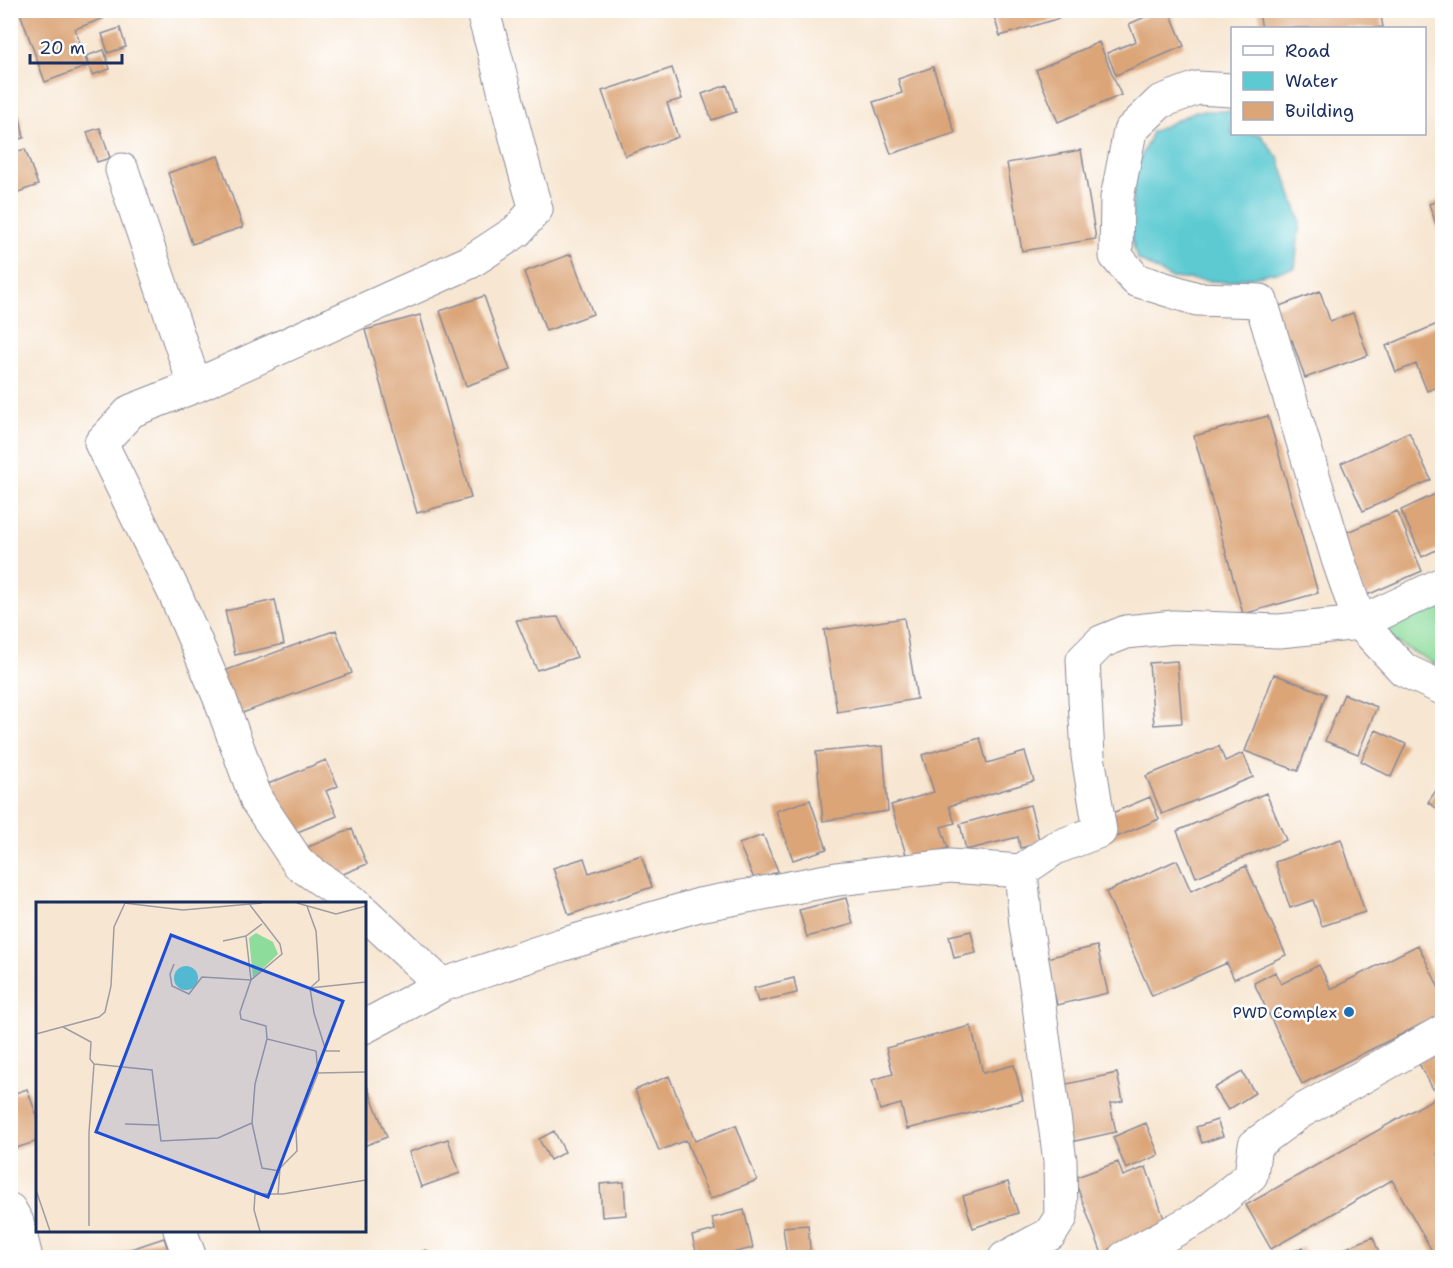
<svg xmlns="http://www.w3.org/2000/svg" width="1453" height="1268" viewBox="0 0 1453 1268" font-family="'Shantell Sans',sans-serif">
<rect width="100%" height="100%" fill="#fff"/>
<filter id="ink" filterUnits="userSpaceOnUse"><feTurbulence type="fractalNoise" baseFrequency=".0167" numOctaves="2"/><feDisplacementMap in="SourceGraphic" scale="12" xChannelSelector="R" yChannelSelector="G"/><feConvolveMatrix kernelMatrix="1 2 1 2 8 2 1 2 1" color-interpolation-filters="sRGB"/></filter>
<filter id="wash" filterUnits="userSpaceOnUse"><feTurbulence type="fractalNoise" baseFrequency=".008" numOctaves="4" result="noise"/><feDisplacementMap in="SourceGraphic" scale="24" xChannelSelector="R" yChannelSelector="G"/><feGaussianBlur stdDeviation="1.35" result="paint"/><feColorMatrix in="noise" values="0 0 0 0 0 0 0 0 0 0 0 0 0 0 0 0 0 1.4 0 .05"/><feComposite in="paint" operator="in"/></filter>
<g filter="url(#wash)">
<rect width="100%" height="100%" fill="#f7e6d1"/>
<path fill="#8ddc9b" stroke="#54867c" stroke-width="1.5" d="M1442,600V668L1381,634Z"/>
<path fill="#5dcad2" stroke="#3c7c98" stroke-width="1.5" d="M1196,111H1232V134H1260L1279,159L1300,220L1295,268L1227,282L1171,278L1137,259L1130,232L1135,171L1152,132Z"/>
<g id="blocks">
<path fill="#dba578" d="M19,10H102L104,18L75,29L88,66L45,82Z
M992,10H1072L1073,14L1000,36Z
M1161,10H1169L1184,46L1116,75L1107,53L1136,41L1129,24Z
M1258,10H1380L1383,27L1373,28H1262Z
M120,28L126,47L108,53L102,34Z
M1099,42L1121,95L1058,122L1036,70Z
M104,50L110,69L92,75L86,56Z
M933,67L955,133L891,154L873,102L902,93L898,79Z
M672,68L682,99L667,103L678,137L625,156L602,91Z
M727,85L736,112L712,120L702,94Z
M17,102L24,138L10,141V103Z
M100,128L110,158L97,162L87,132Z
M25,149L38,185L10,195V154Z
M1081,150L1096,239L1022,251L1007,163Z
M218,156L243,227L192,244L168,173Z
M1442,199V238L1441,239L1429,204Z
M571,254L593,314L546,331L524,272Z
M1320,291L1330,321L1353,313L1368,355L1305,378L1292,340L1278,345L1266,311Z
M484,296L510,370L466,386L440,311Z
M420,315L471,498L417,513L365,330Z
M1442,322V385L1427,391L1416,364L1396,372L1386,346Z
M1268,416L1318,593L1243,614L1194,436Z
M1409,432L1431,480L1363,511L1341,463Z
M1442,491V547L1422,557L1401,510Z
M1397,511L1422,571L1365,596L1340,535Z
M275,600L284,644L235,655L225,611Z
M558,617L577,657L537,670L516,620Z
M904,618L917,699L837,712L824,630Z
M336,630L352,673L234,716L219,673Z
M1177,661L1182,723L1154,725L1149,663Z
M1274,674L1326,694L1298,771L1245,751Z
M1344,694L1377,707L1358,754L1325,741Z
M1376,730L1406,744L1391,777L1361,761Z
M980,738L987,763L1025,752L1034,781L949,806L955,823L941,827L948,848L908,861L891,805L934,792L922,755Z
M883,746L888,811L823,821L816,752Z
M1219,746L1225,761L1243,753L1253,777L1162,814L1146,776Z
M326,760L338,786L326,791L337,816L290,835L268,784Z
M1442,782V812L1428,802Z
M1266,793L1286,840L1196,877L1177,831Z
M1150,797L1159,819L1105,842L1096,820Z
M810,800L827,849L793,860L776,811Z
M1030,805L1040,843L1020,848L1018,837L966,850L960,824Z
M352,829L367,864L307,889L293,853Z
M763,835L778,871L755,881L739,844Z
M1341,839L1365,912L1322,926L1313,900L1290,908L1275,862Z
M641,855L652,887L569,915L553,868L584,858L589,873Z
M1177,860L1191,891L1246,866L1286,955L1234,979L1227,963L1152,996L1106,892Z
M846,898L853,924L807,937L799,910Z
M971,931L976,953L954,958L949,936Z
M1418,945L1442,994V1014L1302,1084L1254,983L1275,972L1281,984L1319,965L1331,989Z
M1097,946L1108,993L1057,1005L1046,958Z
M794,978L797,993L758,1002L754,988Z
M971,1026L983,1073L1014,1065L1023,1100L907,1129L901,1104L880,1110L872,1080L893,1074L886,1048Z
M1442,1048V1083L1433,1089L1418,1062Z
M1242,1072L1255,1093L1228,1110L1214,1088Z
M1117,1073L1123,1101L1110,1104L1116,1132L1066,1143L1053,1087Z
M669,1076L695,1141L736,1125L757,1180L710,1199L686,1140L659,1151L635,1090Z
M367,1086L387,1137L364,1146V1087Z
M27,1089L38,1119V1141L10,1150V1095Z
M1442,1094V1151L1437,1154L1442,1164V1258H1436L1392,1180L1271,1249L1246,1205Z
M1217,1120L1223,1136L1202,1143L1196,1127Z
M1146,1123L1159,1155L1126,1169L1113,1137Z
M554,1131L565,1152L550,1160L539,1139Z
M448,1139L460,1173L421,1187L409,1152Z
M1118,1162L1123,1176L1146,1167L1168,1230L1102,1254L1074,1178Z
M624,1182L626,1215L602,1217L600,1184Z
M1008,1182L1018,1213L973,1228L963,1196Z
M744,1210L753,1248L711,1258H698L692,1236L715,1230L712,1218Z
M808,1225L811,1258H787L783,1227Z
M1373,1237L1381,1258H1324V1257Z
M164,1238L171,1258H107V1257Z
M1303,1247L1308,1258H1279Z
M426,1250L429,1258H405V1257Z"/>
</g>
</g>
<g filter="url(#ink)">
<use href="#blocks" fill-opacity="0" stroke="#898a98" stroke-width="1.5"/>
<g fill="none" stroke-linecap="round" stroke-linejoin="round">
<defs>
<path id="minor" d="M1232,90L1197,88L1160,102L1130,131L1117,198L1116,256L1136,280L1197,299L1261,301L1338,559L1360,623L1442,584
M122,170L195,386
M356,904L299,864L257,801L219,696L176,596L101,443L131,411L195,386L470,262L517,231L536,209C515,143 503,76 482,10
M364,912L442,985L561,945L699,905L837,879L950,866L1021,871
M364,1027L442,985
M10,1210L17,1222L26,1258
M180,1230L190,1258
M1005,1258L1050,1234L1061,1217L1060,1161L1037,991L1026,925L1021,871L1055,848L1100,831L1088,756L1083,660L1101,642L1126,632L1174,627L1279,631L1360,623L1404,670L1442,688
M1124,1258L1203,1215L1251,1175L1255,1145L1300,1112L1442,1032"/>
</defs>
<use href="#minor" stroke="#898a98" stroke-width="35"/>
<use href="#minor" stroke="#fff" stroke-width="33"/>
</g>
</g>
<circle fill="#1f6fb2" stroke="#fff" stroke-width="2" cx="1349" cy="1012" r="6"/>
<g text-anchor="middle" stroke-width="5" stroke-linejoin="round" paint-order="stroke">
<g font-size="16" fill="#1b2f5e" stroke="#fff" text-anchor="end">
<text x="1337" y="1018">PWD Complex</text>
</g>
</g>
<g transform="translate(36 902)">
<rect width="330" height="330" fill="#f7e6d1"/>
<path d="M220,31L237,40L242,52L217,76L213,36Z" fill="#8ddc9b"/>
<path d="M138 76a12 12 0 1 1 24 0a12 12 0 1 1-24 0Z" fill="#5dcad2"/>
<path fill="none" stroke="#9f9da3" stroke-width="1.5" d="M88,1L147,8L226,1M261,1L300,12L330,4M214,3L244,42L246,52L215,78L204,110L205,117L230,124L231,137L280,149L282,171L330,170M271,4L280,29L282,57L283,78L274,86L278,111L290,149H304M187,39L210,34M138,62L134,72L136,84L153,92L166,75L215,78L210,34L226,22M274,86L330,80M27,125L55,140L54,157L58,162L116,168L125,239L182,236L216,221L219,182L231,137M0,132L63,115L69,110L75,84L78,25L89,1M216,221L226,266L244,269M89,222L122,223M0,288L14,329M242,292L244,266L261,249L260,227L282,171M53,324V230L58,162M224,329L218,308L219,292H247L330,278"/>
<path fill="#1d4ed8" fill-opacity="0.15" stroke="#1d4ed8" stroke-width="3" d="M135,33L307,99L232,295L60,230Z"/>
<rect width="330" height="330" fill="none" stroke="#1b2f5e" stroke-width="3"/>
</g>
<rect width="1453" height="1268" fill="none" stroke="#fff" stroke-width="36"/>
<rect x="1231" y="27" width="195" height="108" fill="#ffffff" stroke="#a4acbf" stroke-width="1.5"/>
<rect x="1243" y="46" width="30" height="9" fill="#ffffff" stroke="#a4acbf" stroke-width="1.5"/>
<text x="1285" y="57" font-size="18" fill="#1b2f5e">Road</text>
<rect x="1243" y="72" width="30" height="18" fill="#5dcad2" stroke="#a4acbf" stroke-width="1.5"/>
<text x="1285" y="87" font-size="18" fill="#1b2f5e">Water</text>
<rect x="1243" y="102" width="30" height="18" fill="#dba578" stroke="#a4acbf" stroke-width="1.5"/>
<text x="1285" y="117" font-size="18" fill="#1b2f5e">Building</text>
<path d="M30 54v9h92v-9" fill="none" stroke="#1b2f5e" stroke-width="3"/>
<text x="39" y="54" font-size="18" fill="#1b2f5e" stroke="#ffffff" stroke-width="4.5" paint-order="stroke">20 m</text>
</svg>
